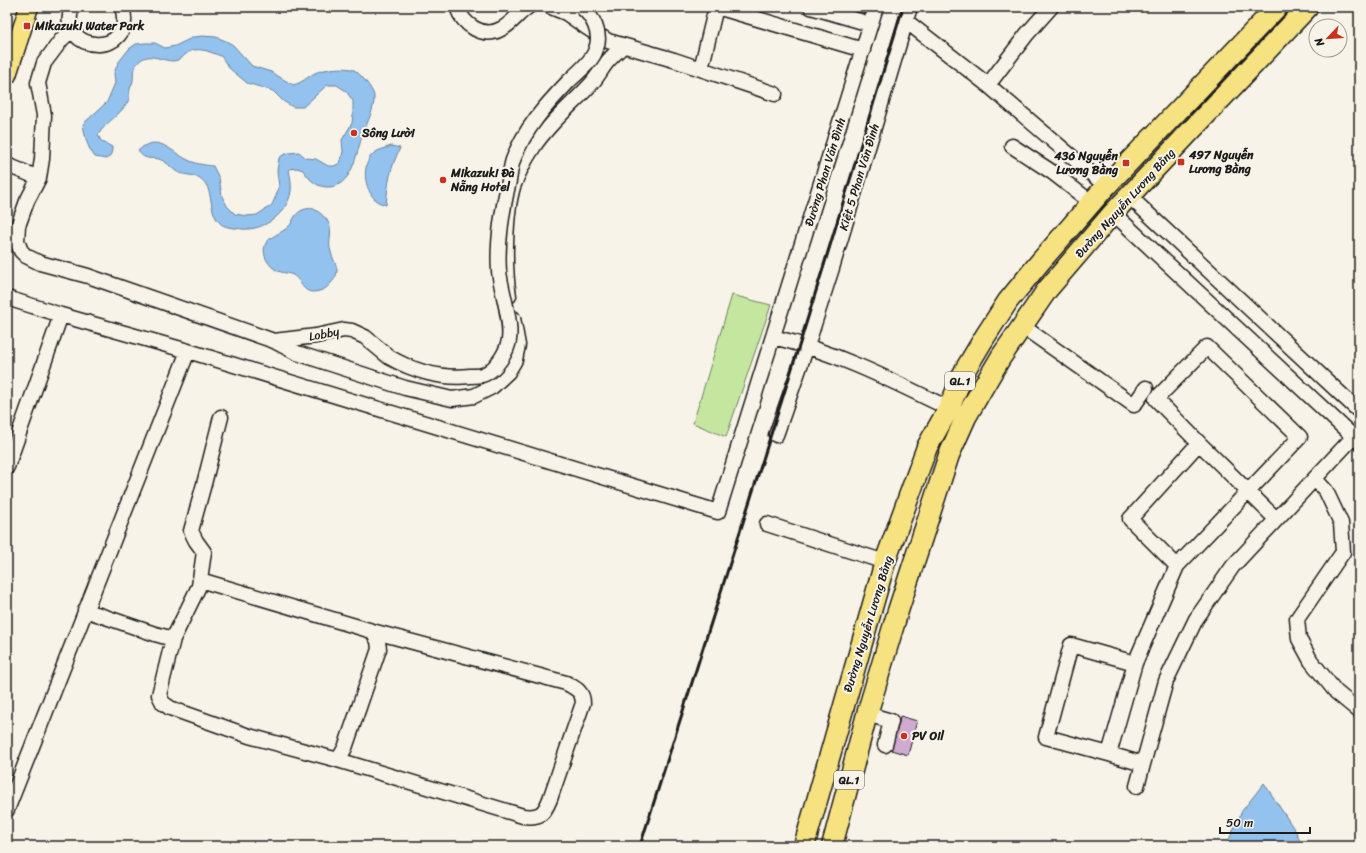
<svg xmlns="http://www.w3.org/2000/svg" width="1366" height="853" viewBox="0 0 1366 853" font-family="Sriracha,sans-serif">
<rect width="100%" height="100%" fill="#f7f3e8"/>
<filter id="ink" filterUnits="userSpaceOnUse"><feTurbulence type="fractalNoise" baseFrequency=".025" numOctaves="2"/><feDisplacementMap in="SourceGraphic" scale="8" xChannelSelector="R" yChannelSelector="G"/><feConvolveMatrix kernelMatrix="1 2 1 2 8 2 1 2 1" color-interpolation-filters="sRGB"/></filter>
<g filter="url(#ink)">
<path fill="#c4e69f" stroke="#70815e" d="M732,295L771,305L726,437L693,423Z"/>
<path fill="#94c2ee" stroke="#64809a" d="M202,36L216,37L226,41L233,45L252,66L271,72L293,85C302,83 307,77 315,73C323,69 345,66 354,70C360,73 373,89 374,96C375,109 367,122 363,134C356,152 353,189 326,187C315,186 309,179 303,170L297,168L289,169C290,176 292,184 291,191C288,213 264,231 242,229C236,228 226,228 221,224C207,213 215,187 200,178C194,175 186,175 179,173C173,170 170,165 165,162C153,154 148,164 138,151C157,132 171,152 188,160C196,164 204,165 213,166L219,178L222,196L227,206L235,214L247,216L257,215L272,205L275,198L279,187L277,171L279,158L283,155L289,153L299,152L306,158L316,159L328,166H334L340,163L343,152L342,140L352,123L353,115V101L346,91L337,85H327L303,107H293L283,101L273,91L247,83L229,68L221,56C212,53 201,47 191,51C184,54 181,61 172,61C158,60 147,50 136,65C132,70 134,74 133,80C133,83 131,86 130,89C129,94 130,99 127,103C119,116 106,122 98,135L101,141L112,147C112,153 111,156 106,159L95,157C87,147 85,137 83,124L107,102L115,83L114,73L118,63L129,49L136,44L145,43H155L165,48L175,46L194,37Z
M391,146L400,148C390,169 388,182 386,205C383,204 380,203 378,202C365,192 361,169 371,156C376,150 384,149 391,146Z
M312,208C319,212 325,216 328,222C334,232 327,242 331,252C332,258 336,263 337,269C337,275 335,279 331,283C328,287 324,290 319,291C302,296 303,281 293,275C288,273 285,273 281,272C270,269 260,255 266,243C272,235 282,233 288,227C291,225 291,223 293,220C297,211 303,209 312,208Z
M1264,783L1296,832L1302,846H1226L1242,811Z"/>
<path fill="#d1aad2" stroke="#1c1c1c" d="M900,716L917,721L908,755L891,750L899,723Z"/>
<g fill="none" stroke-linecap="round" stroke-linejoin="round">
<defs>
<path id="minor" d="M72,7C55,54 138,59 122,7
M457,7C463,25 483,39 501,29C512,24 518,13 528,7
M551,7L566,13L586,27L608,41L674,60L775,94
M717,7L863,50
M811,7L870,24
M906,21L988,85L1106,186
M73,29L62,39L44,63L38,83L44,115L42,159L39,178L27,201L18,226L17,241L21,251L26,256L40,263L88,276L274,341L297,353L405,388L452,399L474,396L492,387L508,372L515,360L518,345L513,318
M701,69L716,7
M988,85L1027,34L1051,7
M1012,146L1052,172L1092,203
M7,165L39,178
M1129,196L1359,411
M1113,213L1359,442
M509,296C504,267 505,214 513,187C518,173 526,158 534,146C550,122 573,104 592,83C598,76 602,68 608,61C613,55 618,51 623,46
M7,298L61,315L188,351L718,512L876,7
M1022,326L1134,405L1146,388
M773,337C837,352 897,383 956,412
M274,341L316,336L344,330L352,331L365,337L389,357
M776,435L807,346L832,268L910,7
M1199,443L1276,519
M7,467L61,315
M1315,479L1326,491L1341,523L1343,552L1297,619L1299,639L1311,661L1336,692L1359,711
M767,524L885,562
M85,610L155,634L173,639L199,586L204,552L196,541L191,531L204,484L221,417
M173,639L159,695L163,703L170,708L249,736L338,760L345,748L379,649L378,641L372,631L200,580
M1135,663L1109,754L1046,737L1071,645L1135,663L1177,566L1300,437L1207,347L1156,399L1199,443L1130,519L1177,566
M867,714L891,721L885,745
M1109,754L1143,764
M338,760L523,816C540,818 544,814 550,799L583,703C583,691 575,688 566,683L372,631
M1137,786L1166,681L1196,619L1233,566L1359,431
M7,810L188,351"/>
<path id="major" d="M7,75L29,7"/>
<path id="highway" d="M804,846L885,562L927,447L949,408L965,370L986,335L1008,301L1040,262L1106,186L1277,7
M832,846L867,714L898,611L949,455L966,417L985,384L1001,357L1047,290L1113,213L1308,7"/>
</defs>
<use href="#minor" stroke="#1c1c1c" stroke-width="17"/>
<use href="#major" stroke="#1c1c1c" stroke-width="21"/>
<use href="#highway" stroke="#1c1c1c" stroke-width="23"/>
<use href="#minor" stroke="#f7f3e8" stroke-width="14"/>
<use href="#major" stroke="#f6e281" stroke-width="18"/>
<use href="#highway" stroke="#f6e281" stroke-width="20"/>
<path stroke="#1c1c1c" stroke-width="3" d="M640,846L800,343L903,7"/>
<defs>
<path id="minor-bridge" d="M389,357C413,371 442,379 470,376C475,376 481,376 485,374C497,368 507,352 509,340C512,320 501,291 499,271C497,244 503,207 509,181C510,174 511,166 513,160C524,129 547,104 569,81C577,73 593,61 596,49C602,34 593,16 581,7"/>
</defs>
<use href="#minor-bridge" stroke="#1c1c1c" stroke-width="17" stroke-linecap="butt"/>
<use href="#minor-bridge" stroke="#f7f3e8" stroke-width="14"/>
</g>
</g>
<g fill="#c8321e" stroke="#f7f3e8" stroke-width="1.5">
<rect x="23" y="22" width="8" height="8" rx="2"/>
<circle cx="354" cy="133" r="4"/>
<rect x="1177" y="158" width="8" height="8" rx="2"/>
<rect x="1122" y="159" width="8" height="8" rx="2"/>
<circle cx="443" cy="180" r="4"/>
<circle cx="904" cy="736" r="4"/>
</g>
<g text-anchor="middle" stroke-width="4" stroke-linejoin="round" paint-order="stroke">
<g fill="#f7f3e8" stroke="#5e5c59" stroke-width="1">
<rect x="945" y="372" width="30" height="18" rx="3"/>
<rect x="834" y="771" width="30" height="18" rx="3"/>
</g>
<g font-size="11" font-weight="bold" fill="#1c1c1c">
<text x="960" y="385">QL.1</text>
<text x="849" y="784">QL.1</text>
</g>
<g font-size="12" font-weight="bold" fill="#1c1c1c" stroke="#f7f3e8" text-anchor="start">
<text x="35" y="30">Mikazuki Water Park</text>
<text x="362" y="137">Sông Lười</text>
<text x="1189" y="159">497 Nguyễn<tspan x="1189" dy="14">Lương Bằng</tspan></text>
<text x="1118" y="160" text-anchor="end">436 Nguyễn<tspan x="1118" dy="14">Lương Bằng</tspan></text>
<text x="451" y="177">Mikazuki Đà<tspan x="451" dy="14">Nẵng Hotel</tspan></text>
<text x="912" y="740">PV Oil</text>
</g>
<g font-size="12" fill="#1c1c1c" stroke="#f7f3e8">
<text transform="translate(825 172) rotate(-73)" y="4">Đường Phan Văn Đình</text>
<text transform="translate(859 177) rotate(-73)" y="4">Kiệt 5 Phan Văn Đình</text>
<text transform="translate(1125 203) rotate(-48)" y="4">Đường Nguyễn Lương Bằng</text>
<text transform="translate(324 334) rotate(-11)" y="4">Lobby</text>
<text transform="translate(868 624) rotate(-73)" y="4">Đường Nguyễn Lương Bằng</text>
</g>
</g>
<rect width="1366" height="853" fill="none" stroke="#f7f3e8" stroke-width="24"/>
<rect x="12" y="12" width="1342" height="829" fill="none" stroke="#1c1c1c" stroke-width="1.5" filter="url(#ink)"/>
<g transform="translate(1328 38) rotate(245)"><circle r="19" fill="#f7f3e8" stroke="#9f9d96"/>
<path d="M0-3L7 15L0 10L-7 15Z" fill="#c8321e"/>
<text y="-6" font-size="11" font-weight="bold" text-anchor="middle" fill="#1c1c1c">N</text>
</g>
<path d="M1220 827v6h90v-6" fill="none" stroke="#1c1c1c" stroke-width="2"/>
<text x="1226" y="827" font-size="12" fill="#1c1c1c" stroke="#f7f3e8" stroke-width="3" paint-order="stroke">50 m</text>
</svg>
